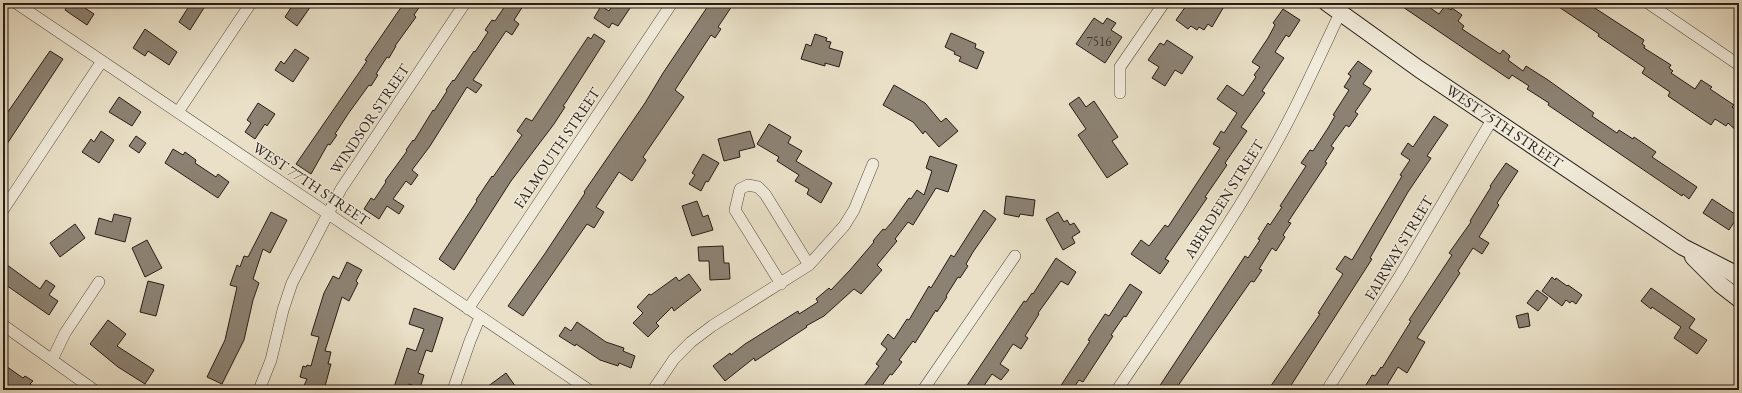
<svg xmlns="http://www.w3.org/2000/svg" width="1742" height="393" viewBox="0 0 1742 393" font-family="'EB Garamond',serif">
<rect width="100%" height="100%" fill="#e9e0c7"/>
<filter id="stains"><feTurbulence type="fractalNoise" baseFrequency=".005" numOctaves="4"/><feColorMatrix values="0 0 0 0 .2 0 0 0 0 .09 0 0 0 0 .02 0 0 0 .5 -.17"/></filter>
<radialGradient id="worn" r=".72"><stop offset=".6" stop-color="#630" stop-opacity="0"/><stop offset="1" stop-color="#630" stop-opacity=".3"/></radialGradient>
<path fill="#8c8273" stroke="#271c17" d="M69,3H88L85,8L94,14L87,25L65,10Z
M191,3H207L190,30L179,22Z
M294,3H313L297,26L285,17Z
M404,3H422L414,15L416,17L395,46H396L389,58L387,57L376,74L378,75L371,86L369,85L348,114L335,134L337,135L330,145L328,144L311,174L296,164L367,61L365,60Z
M507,3H525L514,20L519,24L512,35L506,31L473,80L482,85L476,93L467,87L430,146L412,170L418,175L411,185L406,181L393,199L404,206L399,214L387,206L379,219L364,209L371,198L374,200L386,182L385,181L407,151L406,150L413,140L414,141L433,110L434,111L447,91L446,90L453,80L454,81L474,51L475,52L488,32L485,30L492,20L495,21Z
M614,3H622L630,8L618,26L612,23L609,28L594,18L601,6L609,11Z
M710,3H734L718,27L721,29L715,38L711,35L675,90L684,97L643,157L646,160L632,181L619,172L596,207L604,212L594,228L587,224L523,316L508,306L544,255L585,193L584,192L645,103L663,73Z
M1192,3H1226L1212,27L1208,24L1204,30L1199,27L1197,30L1191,26L1188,29L1176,20L1186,6L1189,7Z
M1397,3H1423L1439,14L1445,6L1451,10L1452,8L1462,15L1458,21L1464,26L1462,29L1500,54L1503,50L1510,56L1508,60L1523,71L1526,66L1548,80L1594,113L1592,116L1617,133L1619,130L1633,139L1634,137L1656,152L1652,157L1697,187L1689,199L1683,194L1682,196L1548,105L1549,103L1527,89L1529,86L1512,75L1509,79Z
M1553,3H1587L1644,40L1642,44L1645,46L1644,48L1671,65L1669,68L1673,71L1671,73L1695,89L1701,80L1712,87L1710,89L1734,105L1732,107L1739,112V133L1728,123L1726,126L1715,119L1711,125L1668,96L1670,92L1642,73L1645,68L1598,36L1599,34Z
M1283,9L1300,20L1289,37L1286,35L1275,52L1284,58L1262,91L1265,93L1241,127L1247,131L1225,163L1227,165L1205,197L1207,198L1165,259L1169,261L1160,274L1131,254L1141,240L1149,246L1165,225L1168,227L1220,148L1213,144L1221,131L1224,133L1237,113L1217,99L1227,85L1243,96L1256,77L1254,75L1260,67L1252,62L1268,38L1275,25L1273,23Z
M1094,18L1103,24L1107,18L1116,23L1111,30L1122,37L1105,63L1076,44Z
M145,29L177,52L169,65L148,51L145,56L133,48Z
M951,33L976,44L975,48L984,52L977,69L959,61L961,57L954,54L955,52L945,47Z
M594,34L605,41L566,102L563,106L565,107L554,124L511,181L454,270L439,259L477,201L476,200L492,176L493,177L522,135L517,131L526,118L532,121L588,37L591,39Z
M815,34L827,38L826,41L831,42L829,48L843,52L839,67L825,63V66L801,59L806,44L811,46Z
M1167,40L1193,57L1182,74L1175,70L1165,86L1152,78L1159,67L1148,60L1160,43L1164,45Z
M295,49L309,58L293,82L275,70L281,61L284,64Z
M50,51L63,59L3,150V119Z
M1358,61L1372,71L1363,84L1371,89L1355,112L1358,114L1349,127L1346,125L1331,146L1334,148L1325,162L1327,163L1288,222L1291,223L1283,235L1285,237L1276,251L1272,248L1259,269L1262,270L1254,282L1251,281L1175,390H1157L1245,256L1248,258L1260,240L1258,239L1268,223L1270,225L1282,207L1280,206L1306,166L1301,163L1310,150L1313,151L1328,128L1335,116L1333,115L1349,90L1344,87L1351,76L1348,74Z
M894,85L925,103L941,122L946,118L958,131L939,147L925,131L923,134L913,122L883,105Z
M119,97L141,112L132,126L109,112Z
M1079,97L1086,107L1094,101L1118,137L1112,141L1128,164L1107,178L1078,135L1086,129L1069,104Z
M258,103L275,114L267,126L265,124L255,139L245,132L251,123L247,120Z
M1434,116L1448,125L1427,156L1431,158L1408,192L1370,258L1372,259L1288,390H1268L1320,314L1318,313L1343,274L1336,269L1345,256L1352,260L1402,176L1400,175L1410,160L1401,154L1408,143L1413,147Z
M769,124L791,137L788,143L802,151L796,161L832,183L821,203L807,194L809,189L795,181L799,175L777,161L779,157L757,144Z
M101,131L114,140L99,163L82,152L91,139L94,142Z
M750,131L755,147L739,151L740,157L724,161L718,139Z
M136,136L146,143L139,153L129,146Z
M173,149L183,155L185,152L196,160L195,163L216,177L218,174L229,182L218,198L165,163Z
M703,154L719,163L708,182L706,181L701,191L689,184L695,175L692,173Z
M930,156L957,165L948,192L936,188L913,225L908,222L895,239L897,241L877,265L882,270L861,294L854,289L824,316L806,326L807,327L755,361L754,358L725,381L713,366L730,353L731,355L745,344L798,311L799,314L818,302L816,299L829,288L831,290L850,270L874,242L873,241L883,229L885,230L892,222L909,198L911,199L917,190L924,195L932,171L926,168Z
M1506,163L1518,171L1497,203L1499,205L1479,237L1489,243L1482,254L1473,248L1458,271L1460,273L1417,338L1425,342L1407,373L1398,367L1384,390H1363L1372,375L1375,376L1381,367L1382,368L1411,321L1409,320L1452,255L1449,253L1471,222L1470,221L1491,187L1490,186Z
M1006,196L1035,200L1033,216L1020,214L1019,217L1004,214Z
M1712,199L1738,216L1729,230L1703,213Z
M697,201L703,217L708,215L713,230L692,236L682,206Z
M984,210L996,219L973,252L966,264L968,266L960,278L958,277L946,296L947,297L937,312L936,310L915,343L913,341L899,360L902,362L892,375L890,374L879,390H861L879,366L876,364L887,349L881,344L888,334L894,339L907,319L909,320L929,286L931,288L951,255L954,257Z
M271,212L287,220L270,253L263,249L253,279L259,283L253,300L244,340L222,384L207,377L225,340L237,287L230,285L237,265L240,267L244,256L248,257Z
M1058,212L1064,222L1067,220L1070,225L1074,223L1080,232L1072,237L1075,243L1063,250L1046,219Z
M114,214L131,218L125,242L95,234L99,218L112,222Z
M75,224L85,238L60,257L50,243Z
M147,240L162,268L145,277L132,248Z
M723,246L724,263H729L730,279L710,280L709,261H699L698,247Z
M1056,258L1076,272L1068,285L1061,281L1038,313L1039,314L1025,336L1028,338L1021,349L1013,344L1000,364L1009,370L1001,380L992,374L981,390H964L1024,301L1026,302L1032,293L1033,294Z
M3,262L40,289L46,280L55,286L49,295L58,301L49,315L3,283Z
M347,262L362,270L356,281L358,283L349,301L342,297L325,351L331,352L328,364H331L324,390H302L307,379L300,377L303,366L306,367L307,365L311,366L319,337L311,335L324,293L333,276L339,279Z
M689,274L701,290L674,311L672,307L656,323L659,326L648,337L633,323L643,313L637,307L649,294L651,295L676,277L679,281Z
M1552,277L1555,280L1556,278L1567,286L1568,285L1582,295L1576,304L1572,301L1570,303L1566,300L1562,306L1542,291Z
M148,281L164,285L156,316L140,312Z
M1130,284L1142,292L1126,317L1124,316L1111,335L1113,336L1083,382L1079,380L1072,390H1058L1090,341L1088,340L1105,314L1109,316Z
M1651,288L1695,319L1689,328L1707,340L1697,354L1674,338L1681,327L1652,307L1651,309L1641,301Z
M1537,290L1548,298L1538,311L1527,303Z
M414,308L443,318L432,352L426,350L418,373L424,375L420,388L409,384L407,390H393L407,348L416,351L424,329L409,324Z
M1528,313L1530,326L1519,328L1516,316Z
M108,320L126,334L117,346L154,370L145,384L118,367L90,344Z
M577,322L606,342L624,348L623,351L635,356L631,368L619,363L618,366L600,360L576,344L575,346L559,336L565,327L571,331Z
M3,364L23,378L25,376L33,381L30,384L38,390H11L3,384Z
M506,373L518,390H483Z"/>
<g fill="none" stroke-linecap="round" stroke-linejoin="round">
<defs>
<path id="street" d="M16,3L589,390
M1648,3L1739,65
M1120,93V67L1164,3
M178,112L251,3
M3,210L102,61
M781,284L735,210L740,189L748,185L758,187L765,194L809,265
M468,309L672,3
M3,325L94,390
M52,360L65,333L99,282
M259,390L271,360L283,310L292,283L341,189L465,3
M453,390L470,341L480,317
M653,390L674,359L691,342L712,326L809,265L844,226L854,210L873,164
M923,390L1015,256
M1117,390C1167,316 1219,242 1264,165C1293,116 1316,64 1340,13
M1327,390L1399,277L1493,118"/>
<g id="secondary">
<path id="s1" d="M1327,3L1419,69L1683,247L1728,270L1739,278"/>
<path d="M1693,257L1721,285L1739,299"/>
</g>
</defs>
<use href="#street" stroke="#584d43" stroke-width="12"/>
<use href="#secondary" stroke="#271c17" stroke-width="18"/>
<use href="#street" stroke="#f1ebdb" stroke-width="11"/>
<use href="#secondary" stroke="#f1ebdb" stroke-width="16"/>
</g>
<g text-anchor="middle" stroke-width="3" stroke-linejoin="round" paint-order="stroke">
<g font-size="13" fill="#40362e">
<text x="1099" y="46">7516</text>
</g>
<g font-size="15" fill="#271c17" stroke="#f1ebdb">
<text transform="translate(370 119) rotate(-56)" y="5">WINDSOR STREET</text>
<text dy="5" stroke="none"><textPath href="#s1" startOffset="216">WEST 75TH STREET</textPath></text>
<text transform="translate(557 148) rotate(-56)" y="5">FALMOUTH STREET</text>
<text transform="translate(311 184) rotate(34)" y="5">WEST 77TH STREET</text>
<text transform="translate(1224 199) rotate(-58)" y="5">ABERDEEN STREET</text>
<text transform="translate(1399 248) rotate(-59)" y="5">FAIRWAY STREET</text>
</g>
</g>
<rect width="1742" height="393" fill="none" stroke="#e9e0c7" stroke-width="16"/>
<rect x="4" y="4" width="1734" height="385" fill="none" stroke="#271c17" stroke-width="2"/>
<rect x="8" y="8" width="1726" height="377" fill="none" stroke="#271c17"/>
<rect width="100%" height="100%" filter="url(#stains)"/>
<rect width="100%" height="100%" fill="url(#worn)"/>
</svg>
